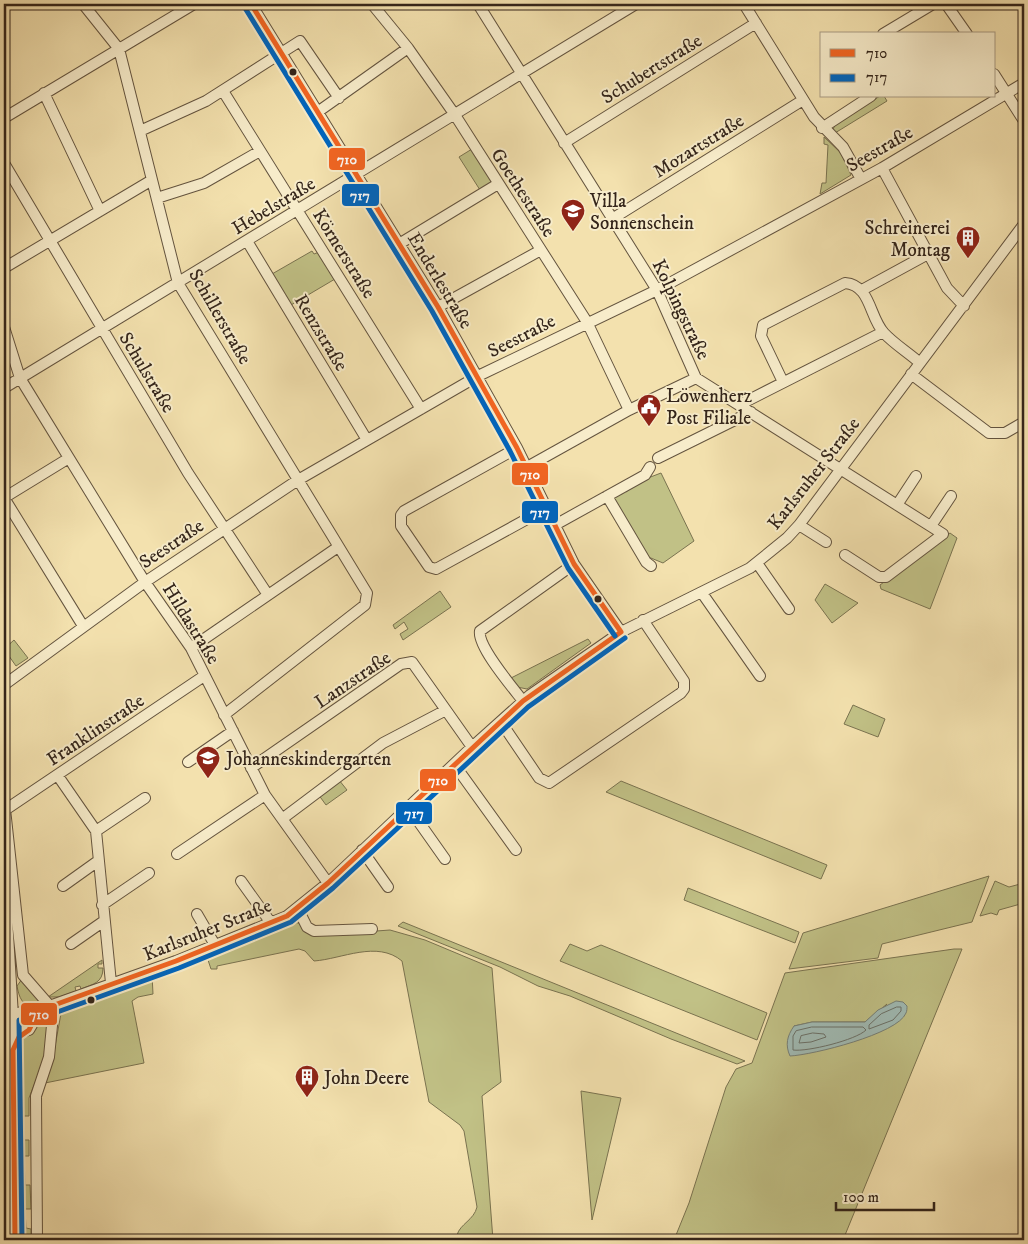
<svg xmlns="http://www.w3.org/2000/svg" width="1028" height="1244" viewBox="0 0 1028 1244" font-family="'IM FELL DW Pica',serif">
<rect width="100%" height="100%" fill="#f3e1ae"/>
<filter id="stains"><feTurbulence type="fractalNoise" baseFrequency=".004" numOctaves="4"/><feColorMatrix values="0 0 0 0 .2 0 0 0 0 .09 0 0 0 0 .02 0 0 0 .5 -.17"/></filter>
<radialGradient id="worn" r=".72"><stop offset=".6" stop-color="#630" stop-opacity="0"/><stop offset="1" stop-color="#630" stop-opacity=".3"/></radialGradient>
<path fill="#c1c186" stroke="#7a7350" fill-rule="evenodd" d="M880,96H884L887,101L835,133L833,129L836,124Z
M824,137L841,153L851,175L820,194L822,183H826L828,145L824,144Z
M472,149L491,179L490,184L480,190L459,157Z
M312,251L314,254L319,252L335,279L291,305L272,274Z
M661,473L694,541L663,563L646,556L611,497L625,490L626,492L640,481Z
M950,533L957,538L930,609L881,589L880,585Z
M825,584L858,603L832,623L815,600Z
M440,591L451,607L403,640L400,634L408,629L404,622L395,629L393,625Z
M588,639L591,643L527,689L517,687L511,678Z
M14,640L28,658L16,666L4,649Z
M853,705L885,719L878,737L844,724Z
M339,780L347,790L326,805L318,794Z
M621,781L827,865L821,879L606,792Z
M989,876L972,922L882,944L878,958L789,969L803,933Z
M995,881L1009,887L1024,883V903L999,910L997,915L991,913L980,916Z
M688,888L799,932L795,943L684,900Z
M288,921L349,933L390,930L425,940L492,968L501,1082L482,1096L493,1240H462L457,1235C460,1224 474,1220 477,1207L464,1131L460,1125L429,1102L402,961C377,940 342,959 314,961L305,951L299,949L217,966V969H211L206,954Z
M403,922L745,1061L737,1064L671,1039L570,996L538,986L500,967L398,926Z
M570,944L587,951L601,945L767,1013L757,1040L560,961Z
M954,949H962L843,1240H674L689,1203L726,1087L736,1069L752,1063L785,973ZM887,1004L848,1043L794,1026L812,1022H865Z
M102,960V964H98V968H103C103,983 93,984 81,989L80,986L75,987L76,991L59,997H48Z
M152,975L153,994L138,997L132,1001L144,1063L45,1083L54,1052L62,1008L89,998L90,1001L94,999V997Z
M22,979L39,1000L34,1007C22,1006 19,997 17,986Z
M46,1017L48,1020L45,1057L29,1098V1116H23L24,1140H29V1156H24L25,1185H30L31,1209H25L26,1228L31,1229V1240H20L19,1047C23,1035 33,1031 37,1020Z
M9,1054L11,1240H9Z
M581,1091L621,1098L592,1220Z"/>
<path fill="#a0bbb5" stroke="#757f77" d="M896,1001L903,1002L907,1006C907,1008 907,1011 906,1013C898,1034 812,1055 790,1056C785,1045 787,1036 794,1026L812,1022H865L878,1010Z"/>
<g fill="none" stroke-linecap="round" stroke-linejoin="round">
<path stroke="#6a7068" stroke-width="1" d="M897,1007H901V1011L893,1020L869,1029V1025L881,1014Z
M812,1027H863L866,1030C856,1040 807,1052 793,1050V1036L796,1031Z
M813,1033L824,1034L826,1037L811,1042L799,1043L801,1036Z"/>
<defs>
<path id="minor" d="M83,4L119,49L178,283L367,593L365,605L224,715
M251,4L438,307L517,448L574,564L621,632
M372,4L408,48L455,115L587,322L629,410
M478,4L657,290L696,378L943,534L886,577H879L845,555
M744,4L814,117L843,147L861,179
M946,4L967,34
M883,34L933,4
M994,74L1024,121
M223,91L421,409
M44,93L100,211
M319,111L408,48
M4,118L194,4
M822,128L871,96
M140,131L206,101L300,41L339,98
M564,143L756,23
M4,163L188,473L268,595
M882,168L947,288L964,306
M157,198L204,183L260,151
M612,219L803,100
M247,241L367,440
M399,244L498,184
M4,268L152,180
M862,290L928,254
M438,307L541,250
M4,327L20,378L145,582L191,648L265,795L328,883
M911,374L989,433H1005L1024,422
M783,382L761,336L763,325L845,283C871,285 869,317 884,333C894,344 909,353 920,363
M4,388L636,4
M739,405L883,332
M517,448L404,511L401,515V526L429,567L436,569L547,508
M69,458L7,496L6,501L83,626
M658,458L751,412
M527,467L629,410L696,378
M607,496L646,562L651,566
M897,505L916,476
M555,525L645,475L650,467
M799,525L826,542
M931,526L951,496
M757,563L789,609
M702,593L760,676
M191,648L338,547
M4,685L145,582L298,480L478,376L657,290L882,168L1024,83
M523,701C513,688 477,646 480,631L574,564
M501,722L539,778L549,783L681,693L684,689V681L643,620
M188,762L233,731
M454,764L516,850
M251,768L401,664L412,662L472,747
M58,776L96,831L111,983
M4,800L23,975L50,1006L53,1015L49,1057L36,1096L37,1240
M409,808L445,859
M5,810L204,676
M282,819L383,743L446,710
M96,831L145,798
M362,850L388,887
M177,854L265,795
M4,869L13,1016L11,1024L17,1033L29,1030L32,1025L30,1016L21,1012L13,1016
M241,881L271,923
M63,886L98,861
M102,905L149,873
M298,909L307,927L314,931L372,929
M197,914L215,945
M71,944L104,921
M27,1014L176,961L287,916L328,883L472,747L530,695L621,632L750,568L787,538L799,525L1024,224
M13,1029L15,1240"/>
</defs>
<use href="#minor" stroke="#64543f" stroke-width="12"/>
<use href="#minor" stroke="#f7ecca" stroke-width="10"/>
<defs>
<path id="bus-1" d="M251,4L438,307L517,448L574,564L621,632
M15,1240L13,1050L19,1037L29,1030L36,1016L46,1008L176,961L287,916L328,883L523,701L621,632"/>
<path id="bus-2" d="M245,8L432,311L510,451L568,568L615,636
M22,1240L19,1020L28,1021L49,1015L179,968L291,922L333,888L528,707L625,638"/>
</defs>
<use href="#bus-1" stroke="#f7ecca" stroke-width="9"/>
<use href="#bus-2" stroke="#f7ecca" stroke-width="9"/>
<use href="#bus-1" stroke="#f26522" stroke-width="5"/>
<use href="#bus-2" stroke="#0065bd" stroke-width="5"/>
</g>
<defs>
<symbol id="school-pin" viewBox="-11 -11 22 30"><path d="M0 17L-7.5 6A9.5 9.5 0 1 1 7.5 6Z" fill="#8f2418" stroke="#f7ecca"/><path d="M0-5L7-2L0 1L-7-2ZM-4 1L0 2.5L4 1V4Q0 6-4 4Z" fill="#fff"/></symbol>
<symbol id="building-pin" viewBox="-11 -11 22 30"><path d="M0 17L-7.5 6A9.5 9.5 0 1 1 7.5 6Z" fill="#8f2418" stroke="#f7ecca"/><path d="M-4-6H4V6H1V3H-1V6H-4ZM-2.5-4.3h1.7v1.8h-1.7ZM.8-4.3h1.7v1.8H.8ZM-2.5-1h1.7V.8h-1.7ZM.8-1h1.7V.8H.8Z" fill="#fff"/></symbol>
<symbol id="civic-pin" viewBox="-11 -11 22 30"><path d="M0 17L-7.5 6A9.5 9.5 0 1 1 7.5 6Z" fill="#8f2418" stroke="#f7ecca"/><path d="M-.6-6.5H3V-4.5H.6V-3L4-1V1h2V6H-6V1h2V-1L-.6-3ZM-1.2 2.5V6h2.4V2.5Z" fill="#fff"/></symbol>
</defs>
<g fill-rule="evenodd">
<use href="#school-pin" x="559" y="197" width="28" height="38"/>
<use href="#building-pin" x="954" y="224" width="28" height="38"/>
<use href="#civic-pin" x="635" y="392" width="28" height="38"/>
<use href="#school-pin" x="194" y="744" width="28" height="38"/>
<use href="#building-pin" x="293" y="1063" width="28" height="38"/>
</g>
<g fill="#34251a" stroke="#f7ecca" stroke-width="2">
<circle cx="293" cy="72" r="4.5"/>
<circle cx="598" cy="599" r="4.5"/>
<circle cx="91" cy="1000" r="4.5"/>
</g>
<g text-anchor="middle" stroke-width="4" stroke-linejoin="round" paint-order="stroke">
<g font-size="19" fill="#34251a" stroke="#f7ecca">
<text transform="translate(651 68) rotate(-32)" y="7">Schubertstraße</text>
<text transform="translate(698 145) rotate(-32)" y="7">Mozartstraße</text>
<text transform="translate(879 148) rotate(-30)" y="7">Seestraße</text>
<text transform="translate(524 192) rotate(57)" y="7">Goethestraße</text>
<text transform="translate(273 205) rotate(-31)" y="7">Hebelstraße</text>
<text transform="translate(345 253) rotate(58)" y="7">Körnerstraße</text>
<text transform="translate(441 280) rotate(59)" y="7">Enderlestraße</text>
<text transform="translate(682 309) rotate(64)" y="7">Kolpingstraße</text>
<text transform="translate(221 316) rotate(60)" y="7">Schillerstraße</text>
<text transform="translate(322 332) rotate(59)" y="7">Renzstraße</text>
<text transform="translate(521 335) rotate(-27)" y="7">Seestraße</text>
<text transform="translate(148 372) rotate(59)" y="7">Schulstraße</text>
<text transform="translate(813 473) rotate(-52)" y="7">Karlsruher Straße</text>
<text transform="translate(171 543) rotate(-34)" y="7">Seestraße</text>
<text transform="translate(192 623) rotate(58)" y="7">Hildastraße</text>
<text transform="translate(352 679) rotate(-34)" y="7">Lanzstraße</text>
<text transform="translate(95 729) rotate(-34)" y="7">Franklinstraße</text>
<text transform="translate(207 929) rotate(-22)" y="7">Karlsruher Straße</text>
</g>
<g font-size="19" fill="#34251a" stroke="#f7ecca" text-anchor="start">
<text x="590" y="207">Villa<tspan x="590" dy="22">Sonnenschein</tspan></text>
<text x="950" y="234" text-anchor="end">Schreinerei<tspan x="950" dy="22">Montag</tspan></text>
<text x="666" y="402">Löwenherz<tspan x="666" dy="22">Post Filiale</tspan></text>
<text x="226" y="765">Johanneskindergarten</text>
<text x="324" y="1084">John Deere</text>
</g>
</g>
<g stroke="#f7ecca" stroke-width="2">
<rect x="328" y="147" width="38" height="24" rx="5" fill="#f26522"/>
<rect x="341" y="183" width="39" height="24" rx="5" fill="#0065bd"/>
<rect x="511" y="462" width="38" height="24" rx="5" fill="#f26522"/>
<rect x="521" y="500" width="38" height="24" rx="5" fill="#0065bd"/>
<rect x="419" y="768" width="38" height="24" rx="5" fill="#f26522"/>
<rect x="395" y="801" width="38" height="24" rx="5" fill="#0065bd"/>
<rect x="20" y="1002" width="38" height="24" rx="5" fill="#f26522"/>
</g>
<g font-size="14" text-anchor="middle" font-weight="bold" fill="#fff">
<text x="347" y="164">710</text>
<text x="360" y="200">717</text>
<text x="530" y="479">710</text>
<text x="540" y="517">717</text>
<text x="438" y="785">710</text>
<text x="414" y="818">717</text>
<text x="39" y="1019">710</text>
</g>
<rect width="1028" height="1244" fill="none" stroke="#f3e1ae" stroke-width="20"/>
<rect x="5" y="5" width="1018" height="1234" fill="none" stroke="#34251a" stroke-width="2.5"/>
<rect x="10" y="10" width="1008" height="1224" fill="none" stroke="#34251a"/>
<rect x="820" y="32" width="175" height="65" fill="#f7ecca" stroke="#a99c84"/>
<rect x="830" y="49" width="25" height="8" fill="#f26522" stroke="#a99c84"/>
<text x="866" y="58" font-size="15" fill="#34251a">710</text>
<rect x="830" y="74" width="25" height="8" fill="#0065bd" stroke="#a99c84"/>
<text x="866" y="82" font-size="15" fill="#34251a">717</text>
<path d="M836 1202v8h98v-8" fill="none" stroke="#34251a" stroke-width="2.5"/>
<text x="843" y="1202" font-size="15" fill="#34251a" stroke="#f7ecca" stroke-width="4" paint-order="stroke">100 m</text>
<rect width="100%" height="100%" filter="url(#stains)"/>
<rect width="100%" height="100%" fill="url(#worn)"/>
</svg>
